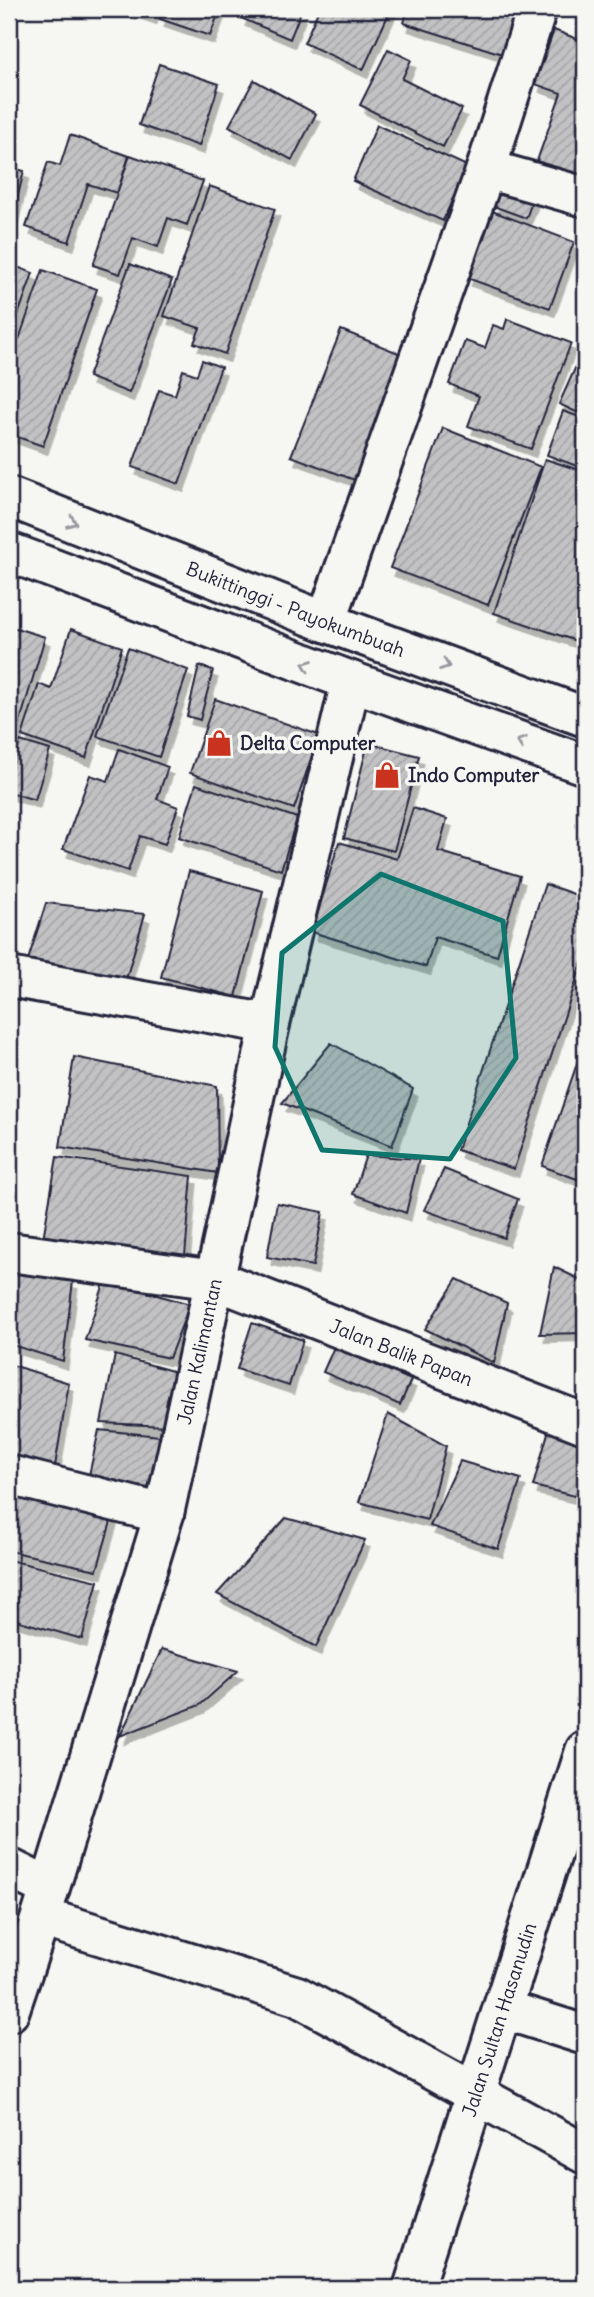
<svg xmlns="http://www.w3.org/2000/svg" width="594" height="2297" viewBox="0 0 594 2297" font-family="Delius,sans-serif">
<defs>
<pattern id="building-hatch" width="6" height="6" patternUnits="userSpaceOnUse" patternTransform="scale(1.75)"><rect width="6" height="6" fill="#c2c2c4"/><path d="M-1 1l2-2M0 6l6-6M5 7l2-2" fill="none" stroke="#a6a6a9"/></pattern>
<filter id="shadow"><feDropShadow dx="4.5" dy="8" stdDeviation="0" flood-color="#0004"/></filter>
</defs>
<rect width="100%" height="100%" fill="#f6f6f2"/>
<filter id="ink" filterUnits="userSpaceOnUse"><feTurbulence type="fractalNoise" baseFrequency=".0143" numOctaves="2"/><feDisplacementMap in="SourceGraphic" scale="14" xChannelSelector="R" yChannelSelector="G"/><feConvolveMatrix kernelMatrix="1 2 1 2 8 2 1 2 1" color-interpolation-filters="sRGB"/></filter>
<g filter="url(#ink)">
<path fill="url(#building-hatch)" stroke="#22223b" stroke-width="2" filter="url(#shadow)" d="M131,9H155L152,16Z
M163,9H220L210,36L160,19Z
M245,9H302L290,39L241,18Z
M319,9H391L363,70L304,43Z
M408,9H531L515,58L404,23Z
M554,30L585,42V180L537,161L561,93L535,84Z
M388,49L411,60L402,79L462,109L443,147L360,105Z
M159,64L219,84L199,146L139,125Z
M254,80L316,114L292,160L229,126Z
M377,125L467,166L443,221L353,181Z
M70,135L129,156L117,193L88,184L69,242L26,227L48,162L60,166Z
M130,155L203,181L187,225L168,218L158,247L133,238L120,274L93,265Z
M9,167L24,171L9,232Z
M503,182L535,194L526,218L493,206Z
M209,186L275,209L225,354L194,343L200,328L164,316Z
M492,211L574,242L550,308L467,278Z
M9,264L33,273L13,329L9,327Z
M130,264L172,280L129,393L88,377Z
M43,270L97,289L43,446L9,434V336L19,339Z
M507,319L571,343L531,449L468,426L479,396L449,384L465,341L485,348L493,325L504,329Z
M341,330L406,356L357,481L291,456Z
M581,355L585,357V416L559,404Z
M202,360L221,367L179,484L132,467L159,390L175,395L183,370L197,375Z
M563,411L585,419V469L547,455Z
M443,428L541,467L488,605L390,568Z
M545,459L585,472V644L494,613Z
M9,626L45,637L9,759Z
M71,629L122,647L86,758L22,736L39,684L51,689Z
M128,648L188,670L159,757L97,736Z
M199,666L213,670L200,720L187,716Z
M215,699L319,735L294,809L190,773Z
M20,741L50,750L35,800L9,792V778Z
M368,743L419,756L394,851L344,838Z
M119,749L168,767L157,799L178,807L165,844L140,836L128,871L63,849L90,775L108,781Z
M196,784L297,818L281,870L179,837Z
M413,808L447,819L438,851L520,876L497,956L435,937L426,967L312,932L339,842L397,859Z
M189,871L263,891L236,997L161,977Z
M545,884L585,898V954L514,1169L457,1150Z
M46,903L145,914L126,979L28,960Z
M585,1040V1182L542,1166Z
M331,1043L413,1089L392,1146L282,1103Z
M74,1057L217,1086L218,1173L60,1147Z
M366,1155L419,1159L406,1213L353,1194Z
M57,1157L192,1176L185,1256L43,1239Z
M444,1169L518,1199L504,1238L424,1210Z
M277,1203L323,1212L313,1266L267,1257Z
M554,1267L585,1282V1333L540,1334Z
M10,1269L73,1281L63,1361L9,1344Z
M457,1279L507,1303L494,1363L425,1329Z
M105,1281L190,1304L169,1358L85,1340Z
M252,1323L303,1340L289,1386L237,1369Z
M334,1347L411,1380L400,1405L323,1372Z
M115,1355L176,1372L167,1426L101,1423Z
M9,1364L69,1383L54,1472L9,1460Z
M388,1414L446,1446L427,1520L359,1502Z
M551,1422L585,1437V1469L575,1496L533,1486Z
M99,1430L160,1436L157,1489L88,1480Z
M460,1461L521,1479L498,1549L430,1526Z
M9,1482L114,1511L97,1570L9,1551Z
M286,1518L365,1540L316,1647L217,1594Z
M9,1560L98,1581L82,1639L9,1618Z
M162,1649L238,1671L200,1705L120,1736Z"/>
<g fill="none" stroke-linecap="round" stroke-linejoin="round">
<defs>
<g id="minor">
<path d="M486,169L585,197"/>
<path d="M326,622L486,169L537,9"/>
<path d="M9,977L270,1024"/>
<path id="s1" d="M9,1252L216,1280L585,1424"/>
<path d="M9,1475L164,1514"/>
<path d="M9,1868L49,1888"/>
<path d="M41,1917L297,1996L585,2154"/>
<path d="M503,2009L585,2035"/>
<path id="s2" d="M9,2012L41,1917L164,1514L270,1024L351,681"/>
<path id="s3" d="M413,2288L585,1751"/>
</g>
<g id="trunk">
<path id="s4" d="M9,497L326,622L585,717"/>
<path d="M9,552L351,681L585,765"/>
</g>
</defs>
<use href="#minor" stroke="#22223b" stroke-width="44"/>
<use href="#trunk" stroke="#22223b" stroke-width="44"/>
<use href="#minor" stroke="#f6f6f2" stroke-width="38"/>
<use href="#trunk" stroke="#f6f6f2" stroke-width="38"/>
</g>
<defs><path id="oneway-chevron" d="M-2-3.5L2.5 0L-2 3.5" fill="none" stroke-width="1.6" stroke-linecap="round" stroke-linejoin="round" transform="scale(1.75)"/></defs>
<g stroke="#9797a0">
<use href="#oneway-chevron" transform="translate(72 522) rotate(22)"/>
<use href="#oneway-chevron" transform="translate(307 665) rotate(-159)"/>
<use href="#oneway-chevron" transform="translate(445 665) rotate(20)"/>
<use href="#oneway-chevron" transform="translate(521 742) rotate(-160)"/>
</g>
</g>
<path fill="#0f766e" fill-opacity="0.2" stroke="#0f766e" stroke-width="5" stroke-linejoin="round" d="M381,874L503,921L516,1058L450,1159L322,1150L275,1047L282,953Z"/>
<defs>
<symbol id="shop-bare" viewBox="-9 -9 18 18"><path d="M-5-2.5h2.3a2.7 3.5 0 0 1 5.4 0H5L5.5 6h-11ZM-1.5-2.5h3a1.5 2.3 0 0 0-3 0Z" fill="#c8321e" stroke="#f6f6f2" stroke-width="2.5" paint-order="stroke"/></symbol>
</defs>
<g fill-rule="evenodd">
<use href="#shop-bare" x="200" y="724" width="38" height="38"/>
<use href="#shop-bare" x="368" y="756" width="38" height="38"/>
</g>
<g text-anchor="middle" stroke-width="7" stroke-linejoin="round" paint-order="stroke">
<g font-size="19" fill="#22223b" stroke="#f6f6f2">
<text dy="7" stroke="none"><textPath href="#s4" startOffset="308">Bukittinggi - Payokumbuah</textPath></text>
<text dy="7" stroke="none"><textPath href="#s2" startOffset="688">Jalan Kalimantan</textPath></text>
<text dy="7" stroke="none"><textPath href="#s1" startOffset="408">Jalan Balik Papan</textPath></text>
<text dy="7" stroke="none"><textPath href="#s3" startOffset="282">Jalan Sultan Hasanudin</textPath></text>
</g>
<g font-size="19" font-weight="bold" fill="#22223b" stroke="#f6f6f2" text-anchor="start">
<text x="240" y="750">Delta Computer</text>
<text x="408" y="782">Indo Computer</text>
</g>
</g>
<rect width="594" height="2297" fill="none" stroke="#f6f6f2" stroke-width="35"/>
<rect x="18" y="18" width="559" height="2262" fill="none" stroke="#22223b" stroke-width="2.5" filter="url(#ink)"/>
</svg>
